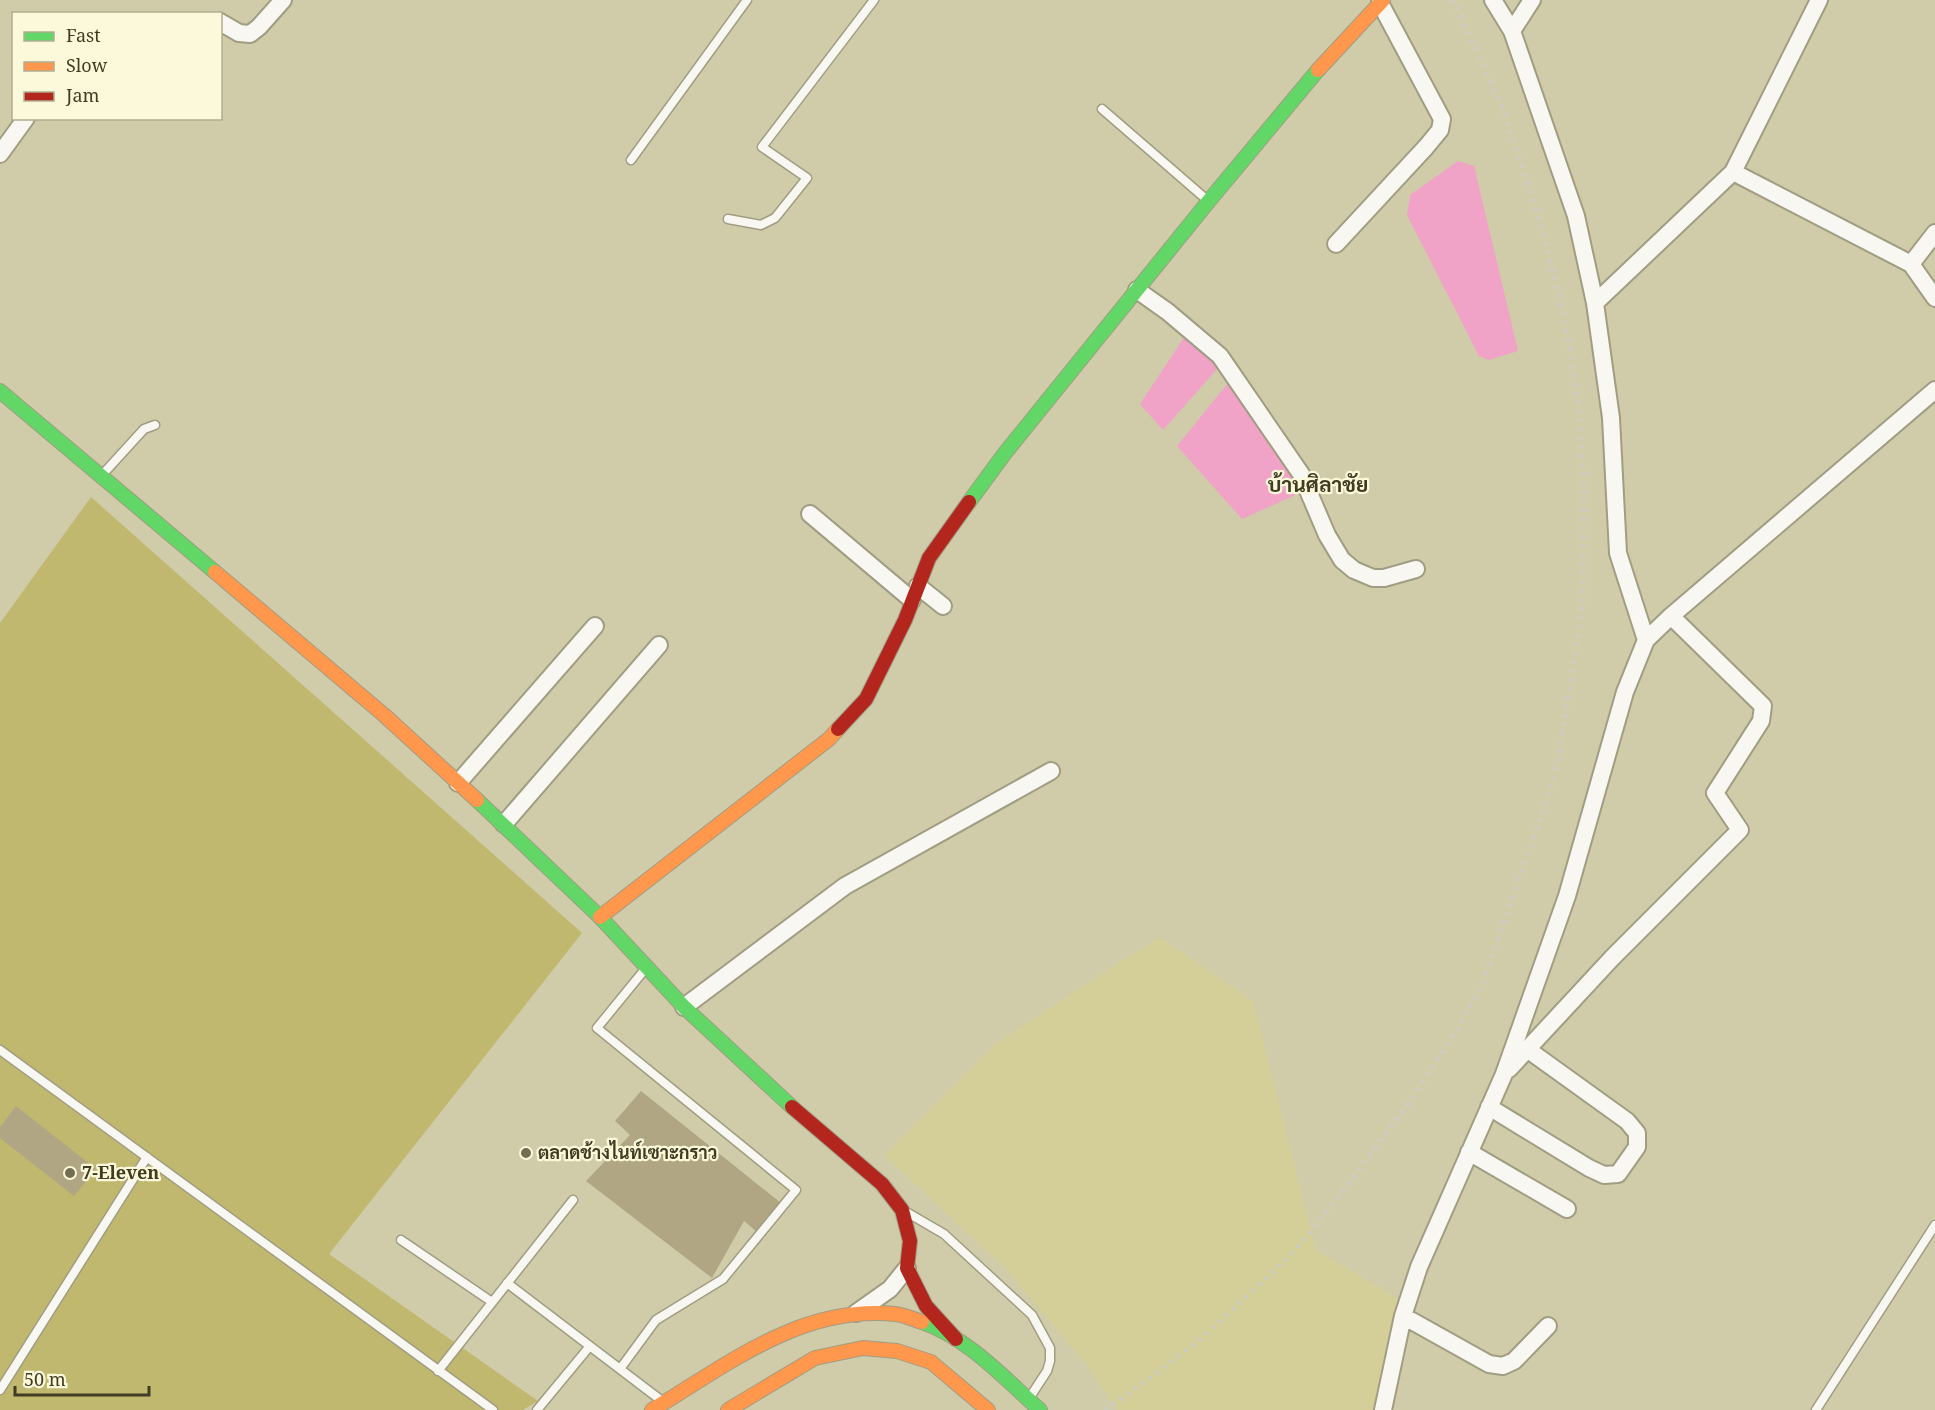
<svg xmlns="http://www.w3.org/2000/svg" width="1935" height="1410" viewBox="0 0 1935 1410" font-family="'Noto Serif',Sarabun,serif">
<rect width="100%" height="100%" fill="#d0ccaa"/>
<path fill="#d4ce98" d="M1159,937L1253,1001L1316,1250L1402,1301L1374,1410H1117L1085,1363L1005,1268L884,1155L996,1043Z"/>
<path fill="#c0b86f" d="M91,497L582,933L329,1254L538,1401L523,1410H0V623Z"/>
<path fill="#f0a2c7" d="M1458,161L1474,166L1518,351L1489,360L1479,356L1407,215L1410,195Z
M1193,324L1226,359L1163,430L1140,404Z
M1228,383L1299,467L1302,492L1242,519L1177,446Z"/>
<path fill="#b0a683" d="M641,1091L781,1203L757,1232L744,1221L712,1278L586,1181L630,1135L615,1121Z
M16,1106L96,1169L74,1196L0,1138V1127Z"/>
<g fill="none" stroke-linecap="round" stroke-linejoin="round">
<defs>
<path id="lane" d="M1102,109L1206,199
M631,160L747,0
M728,219L761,225L775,218L807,178L762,147L874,0
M103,474L144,429L155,425
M0,1050L493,1410
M908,1213L944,1234L1032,1315L1050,1348V1361L1047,1371L1030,1397
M401,1240L492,1302
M507,1283L662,1401
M620,1369L656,1320L723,1279L796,1190L597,1028L646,968
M438,1371L573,1200
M0,1390L147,1157
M537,1410L590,1346
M1816,1410L1935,1225"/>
<path id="street" d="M1493,0L1512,31
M1532,0L1512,31L1576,216L1595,303L1611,418L1618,553L1646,640
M1819,0L1733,172L1911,264L1935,298
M220,22L239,33L250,34L259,27L283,0
M0,154L26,118
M1336,244L1426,147L1440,130L1442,119L1380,3
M1911,264L1935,233
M1137,290L1168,312L1220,356L1301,474L1327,535L1342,560L1354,570L1373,578H1384L1416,569
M1595,303L1733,172
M810,514L912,600
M918,586L943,606
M458,783L595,626
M504,824L659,645
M684,1007L845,886L1051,771
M1509,1069L1612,958L1740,830L1715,793L1761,721L1763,706L1671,616
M1489,1107L1589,1168L1604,1175L1618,1174L1637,1147V1133L1627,1121L1527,1049
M1469,1152L1567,1209
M856,1313L890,1289L907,1268
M1403,1316L1489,1364L1503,1366L1514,1361L1548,1326
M1383,1410L1403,1316L1419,1267L1504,1074L1567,896L1625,692L1646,640L1671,616L1935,390"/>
<path id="fast" d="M0,391L215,572
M969,502L1005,453L1208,202L1318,70
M477,800L600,917L684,1007L792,1107
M922,1322C968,1338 1004,1378 1040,1410"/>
<path id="slow" d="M1318,70L1383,0
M215,572L384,715L477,800
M600,917L829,739L838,729
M652,1410C728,1364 802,1305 895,1314C904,1315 913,1319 922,1322
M728,1410L815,1358L863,1348L897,1351L931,1362L988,1410"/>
<path id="jam" d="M838,729L866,699L905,620L929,558L969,502
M792,1107L882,1184L902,1210L910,1241L907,1268L926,1306L956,1339"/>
</defs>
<use href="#lane" stroke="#a09d82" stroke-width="11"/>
<use href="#street" stroke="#a09d82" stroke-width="20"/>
<use href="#fast" stroke="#a09d82" stroke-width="16"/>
<use href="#slow" stroke="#a09d82" stroke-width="16"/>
<use href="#jam" stroke="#a09d82" stroke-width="16"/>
<use href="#lane" stroke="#f8f7f2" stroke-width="8"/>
<use href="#street" stroke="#f8f7f2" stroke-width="16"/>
<use href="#fast" stroke="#63d668" stroke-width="14"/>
<use href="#slow" stroke="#ff974d" stroke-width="14"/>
<use href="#jam" stroke="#b3261e" stroke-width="14"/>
<path stroke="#cdccc2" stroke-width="4.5" stroke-dasharray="3 6" stroke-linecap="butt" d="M1105,1410L1145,1382L1202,1338L1290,1256L1334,1203L1412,1099L1456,1031L1481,987L1539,823L1557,767L1583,603L1584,480L1578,400L1563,311L1541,225L1503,109L1458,10L1451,0"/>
</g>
<g fill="#726e52" stroke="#fcf9da" stroke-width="2">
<circle cx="526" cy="1153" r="6"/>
<circle cx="70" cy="1173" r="6"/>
</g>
<g text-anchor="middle" stroke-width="4.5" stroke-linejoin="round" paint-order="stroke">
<g font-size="18" font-weight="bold" fill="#3f3c23" stroke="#fcf9da" text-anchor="start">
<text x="538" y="1159">ตลาดช้างไนท์เซาะกราว</text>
<text x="82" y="1179">7-Eleven</text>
</g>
<g font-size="21" font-weight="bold" fill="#3f3c23" stroke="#fcf9da">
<text x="1318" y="492">บ้านศิลาชัย</text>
</g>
</g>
<rect x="12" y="12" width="210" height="108" fill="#fcf9da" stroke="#b0ad91" stroke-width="1.5"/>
<rect x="24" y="32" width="30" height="9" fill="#63d668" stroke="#b0ad91" stroke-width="1.5"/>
<text x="66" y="42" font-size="18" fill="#3f3c23">Fast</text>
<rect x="24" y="62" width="30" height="9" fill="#ff974d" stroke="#b0ad91" stroke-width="1.5"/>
<text x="66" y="72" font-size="18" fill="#3f3c23">Slow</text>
<rect x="24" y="92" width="30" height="9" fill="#b3261e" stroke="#b0ad91" stroke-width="1.5"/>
<text x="66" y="102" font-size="18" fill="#3f3c23">Jam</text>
<path d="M15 1386v9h134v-9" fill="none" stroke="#3f3c23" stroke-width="3"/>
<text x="24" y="1386" font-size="18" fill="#3f3c23" stroke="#fcf9da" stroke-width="4.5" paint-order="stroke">50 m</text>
</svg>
